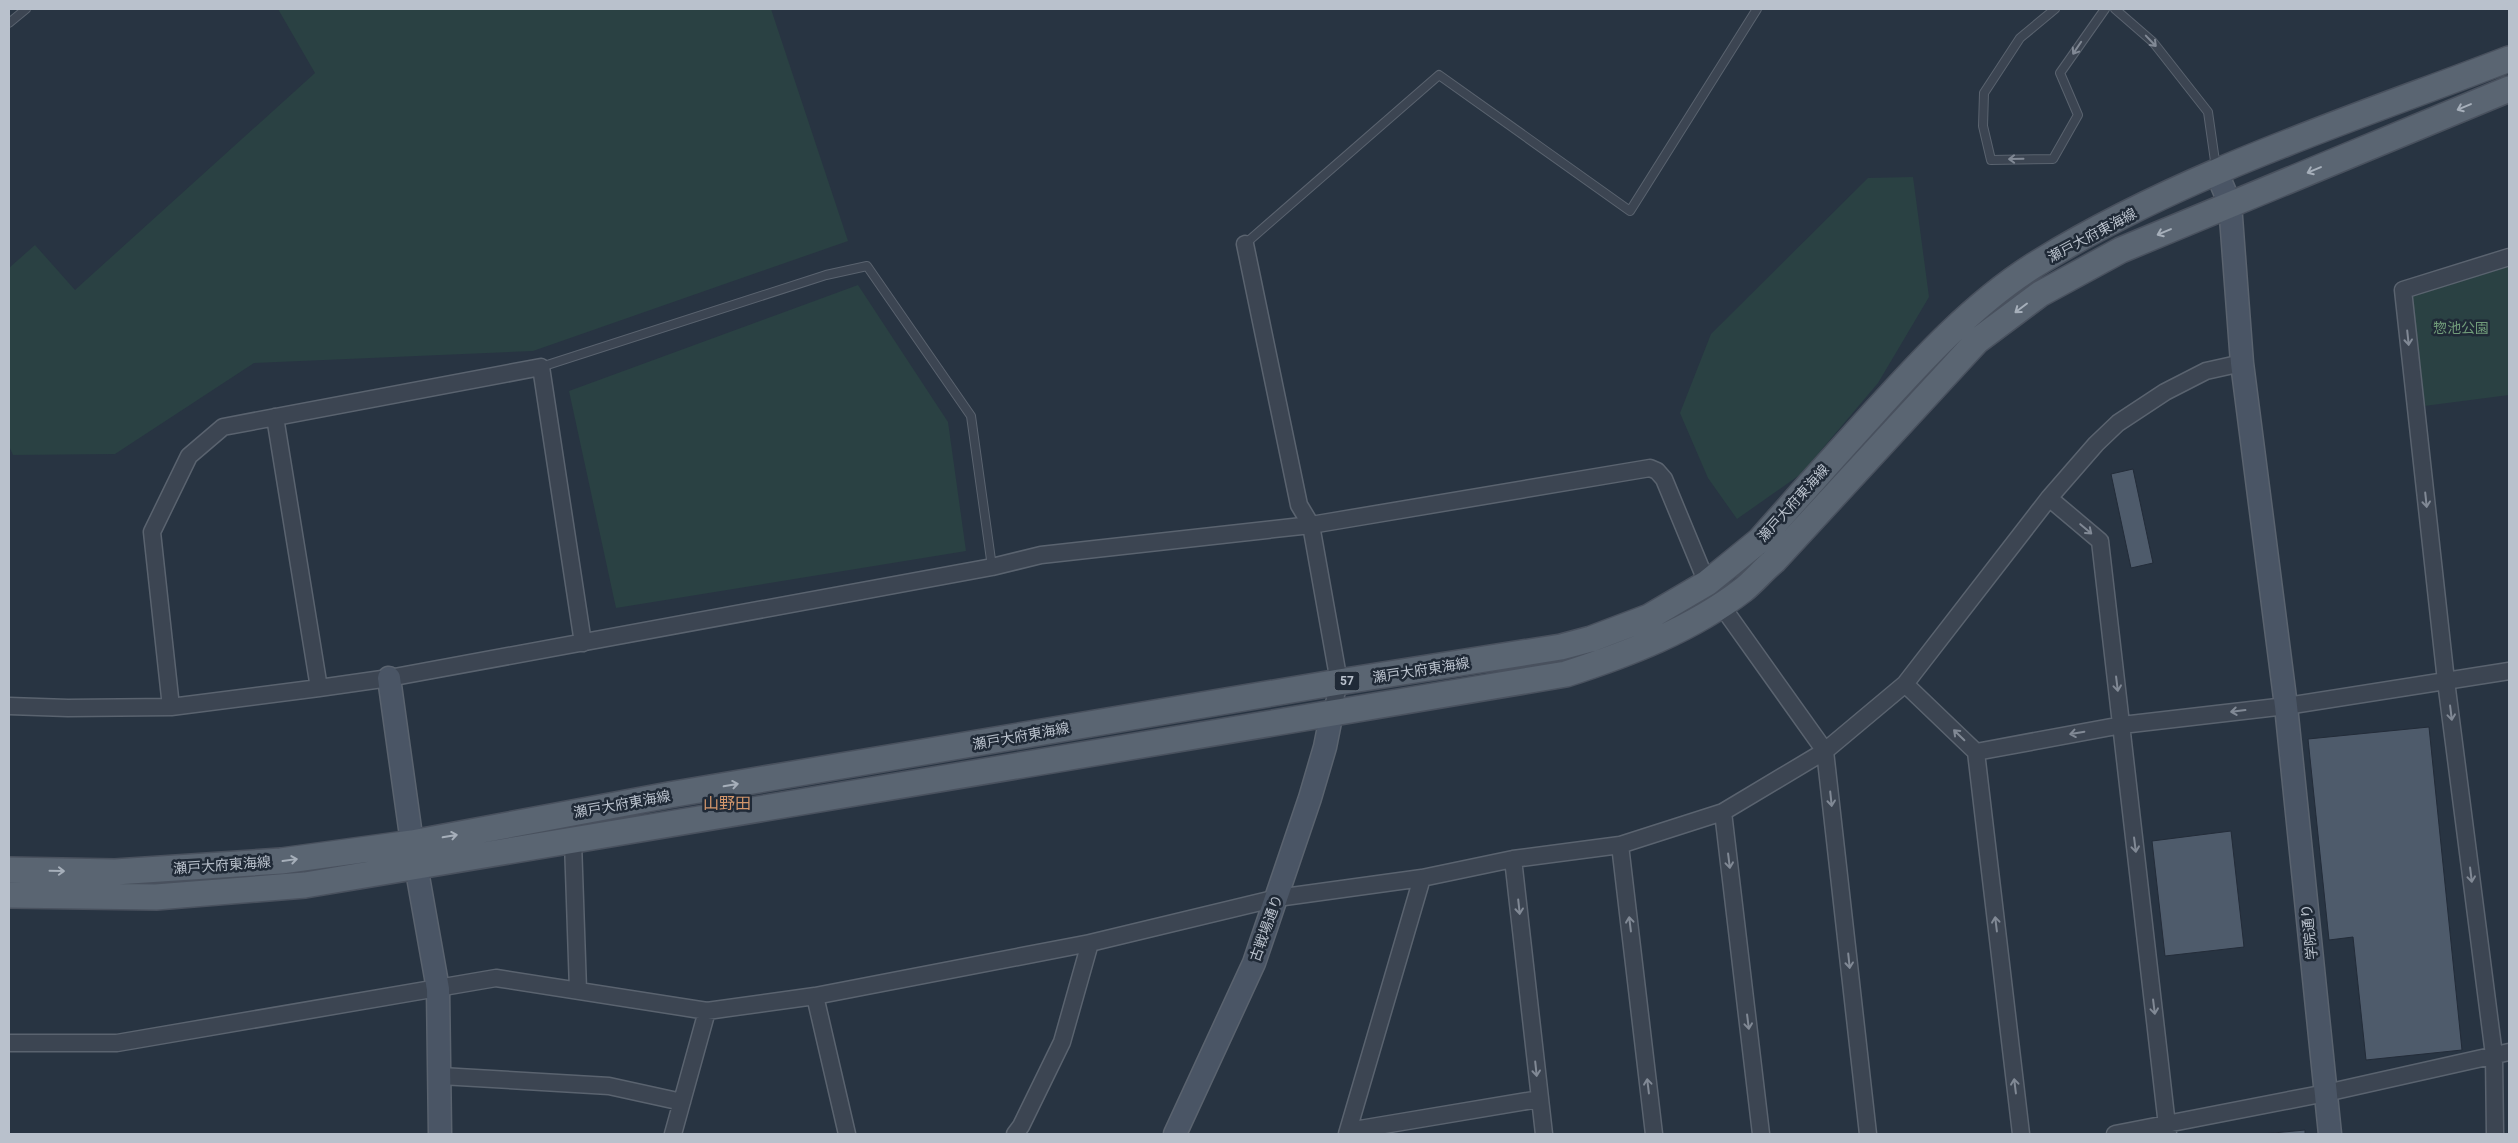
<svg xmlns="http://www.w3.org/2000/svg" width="2518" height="1143" viewBox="0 0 2518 1143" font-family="Roboto,'Noto Sans JP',sans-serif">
<rect width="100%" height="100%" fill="#283442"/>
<path fill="#2a4143" d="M278,9H771L848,241L533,351L254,363L115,454L13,455L9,446V268L35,245L75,290L315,73Z
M1913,177L1929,297L1878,383L1801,474L1737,519L1708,478L1680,413L1711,334L1868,178Z
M2509,263V395L2424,406L2408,294Z
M858,285L948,422L966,551L616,608L569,391Z"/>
<path fill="#4e5b6b" stroke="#232c39" d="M2133,469L2153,563L2131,568L2111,474Z
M2429,727L2462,1050L2366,1060L2353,937L2329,940L2308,739Z
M2231,831L2244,947L2165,956L2152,841Z
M2305,1130V1134H2263Z"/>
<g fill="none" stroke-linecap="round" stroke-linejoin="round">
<defs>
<path id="lane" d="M2055,9L2020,38L1984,93L1983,126L1991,160L2053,159L2078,115L2060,73L2105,9
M2115,9L2153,42L2208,112L2216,168
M9,23L26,9
M1245,244L1439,75L1630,211L1757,9
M541,367L826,275L867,266L971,416L992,567"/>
<path id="street" d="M1245,244L1299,505L1311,525L1339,682L1332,712
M275,417L319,688
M2049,498L2100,541L2168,1134
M1721,605L1825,751L1868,1134
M1905,684L1976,752L2021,1134
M9,706L68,708L171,707L319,688L389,678L992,567L1041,555L1311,525L1650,468L1657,471L1664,479L1707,583
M171,707L152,532L189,456L223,427L541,367L583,643
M1976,752L2122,725L2286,706L2509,671
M1723,812L1761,1134
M573,842L578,990
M1620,845L1654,1134
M1513,859L1544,1134
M815,996L847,1134
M9,1043H117L496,978L707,1011L815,996L1090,943L1277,898L1422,878L1513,859L1620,845L1723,812L1825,751L1905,684L2049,498L2096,444L2118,423L2165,392L2206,371L2242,363
M441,1076L609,1086L682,1102
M1348,1131L1539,1099
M673,1134L707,1011
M1015,1134L1021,1126L1062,1042L1090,943
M1347,1134L1422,878
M2115,1134L2326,1093L2509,1052
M2495,1134L2494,1055L2446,681L2403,290L2509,257"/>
<path id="secondary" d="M2216,171L2230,204L2242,363L2286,706L2330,1134
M389,678L412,843L438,989L440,1134
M1175,1134L1254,963L1310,798L1325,747L1332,712"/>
<path id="primary" d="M9,870L115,872L281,861L412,843L669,795L1339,682L1561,647L1591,639L1649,617L1707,583L1760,540C1797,498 1835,456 1873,414C1921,361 1972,305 2033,266C2178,175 2350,120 2509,59
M9,895L156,897L305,885L1566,674C1628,654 1691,630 1743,590C1754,581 1763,570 1774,561L1977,341L2040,294L2121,250L2509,89"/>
</defs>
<use href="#lane" stroke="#5a636f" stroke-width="10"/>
<use href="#street" stroke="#5a636f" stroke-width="19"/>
<use href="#secondary" stroke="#5a636f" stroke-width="25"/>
<use href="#primary" stroke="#49515e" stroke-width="28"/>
<use href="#lane" stroke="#3c4552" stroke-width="8"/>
<use href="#street" stroke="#3c4552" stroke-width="16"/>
<use href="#secondary" stroke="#4a5565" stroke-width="22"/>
<use href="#primary" stroke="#5a6572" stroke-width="25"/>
</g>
<defs><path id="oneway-shaft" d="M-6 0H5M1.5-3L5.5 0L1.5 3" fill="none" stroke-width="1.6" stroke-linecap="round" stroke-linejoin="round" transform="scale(1.25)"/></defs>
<g stroke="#818995">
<use href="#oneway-shaft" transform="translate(2151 41) rotate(46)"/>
<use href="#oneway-shaft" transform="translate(2077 48) rotate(124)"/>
<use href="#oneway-shaft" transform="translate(2016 159) rotate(179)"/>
<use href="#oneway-shaft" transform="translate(2408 338) rotate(84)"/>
<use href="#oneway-shaft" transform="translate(2426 500) rotate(84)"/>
<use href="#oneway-shaft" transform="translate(2086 529) rotate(40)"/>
<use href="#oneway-shaft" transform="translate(2117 684) rotate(83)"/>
<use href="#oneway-shaft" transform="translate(2238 711) rotate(173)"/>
<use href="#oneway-shaft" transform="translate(2451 713) rotate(83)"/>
<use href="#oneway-shaft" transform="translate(2077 733) rotate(170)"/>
<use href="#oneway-shaft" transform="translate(1959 735) rotate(-136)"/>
<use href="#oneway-shaft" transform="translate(1831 799) rotate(84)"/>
<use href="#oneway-shaft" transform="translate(2135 845) rotate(83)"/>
<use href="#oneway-shaft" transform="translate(1729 861) rotate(83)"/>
<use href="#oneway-shaft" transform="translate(2471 875) rotate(83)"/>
<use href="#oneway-shaft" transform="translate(1519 907) rotate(84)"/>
<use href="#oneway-shaft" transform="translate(1630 924) rotate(-97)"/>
<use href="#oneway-shaft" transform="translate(1996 924) rotate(-97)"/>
<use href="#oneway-shaft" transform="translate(1849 961) rotate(84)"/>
<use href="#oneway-shaft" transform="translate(2154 1007) rotate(83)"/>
<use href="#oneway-shaft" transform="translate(1748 1022) rotate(83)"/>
<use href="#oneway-shaft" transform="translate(1536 1069) rotate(84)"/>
<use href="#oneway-shaft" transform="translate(1648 1086) rotate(-97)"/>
<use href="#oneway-shaft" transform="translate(2015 1086) rotate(-97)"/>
</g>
<g stroke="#a6afba">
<use href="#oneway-shaft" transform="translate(2464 107) rotate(157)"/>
<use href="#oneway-shaft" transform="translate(2314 170) rotate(157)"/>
<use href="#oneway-shaft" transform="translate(2164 232) rotate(157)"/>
<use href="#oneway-shaft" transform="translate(2021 308) rotate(143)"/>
<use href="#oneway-shaft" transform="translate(731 785) rotate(-10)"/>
<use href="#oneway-shaft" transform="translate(450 836) rotate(-10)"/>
<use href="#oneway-shaft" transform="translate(290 860) rotate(-8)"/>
<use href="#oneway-shaft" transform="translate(57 871) rotate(1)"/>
</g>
<g text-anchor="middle" stroke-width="5" stroke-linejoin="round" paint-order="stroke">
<rect fill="#202a37" stroke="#8b949f" stroke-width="1" x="1334.5" y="671.5" width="25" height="19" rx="4"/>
<g font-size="12" font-weight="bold" fill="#b9c1cc">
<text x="1347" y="685">57</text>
</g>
<g font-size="14" fill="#b9c1cc" stroke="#202a37">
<text transform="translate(2092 235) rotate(-28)" y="5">瀬戸大府東海線</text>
<text transform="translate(1793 503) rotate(-48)" y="5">瀬戸大府東海線</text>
<text transform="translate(1421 670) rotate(-9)" y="5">瀬戸大府東海線</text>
<text transform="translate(1021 736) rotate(-10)" y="5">瀬戸大府東海線</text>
<text transform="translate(622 804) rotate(-10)" y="5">瀬戸大府東海線</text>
<text transform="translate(222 865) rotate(-4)" y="5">瀬戸大府東海線</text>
<text transform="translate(1266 928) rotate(-70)" y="5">古戦場通り</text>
<text transform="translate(2309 932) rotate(-96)" y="5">学院通り</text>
</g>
<g font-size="14" fill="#719c7a" stroke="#202a37">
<text x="2461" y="333">惣池公園</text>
</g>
<g font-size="16" fill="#d4976c" stroke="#202a37">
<text x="727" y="809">山野田</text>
</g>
</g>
<rect width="2518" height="1143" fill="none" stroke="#b9c1cc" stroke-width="20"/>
</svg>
